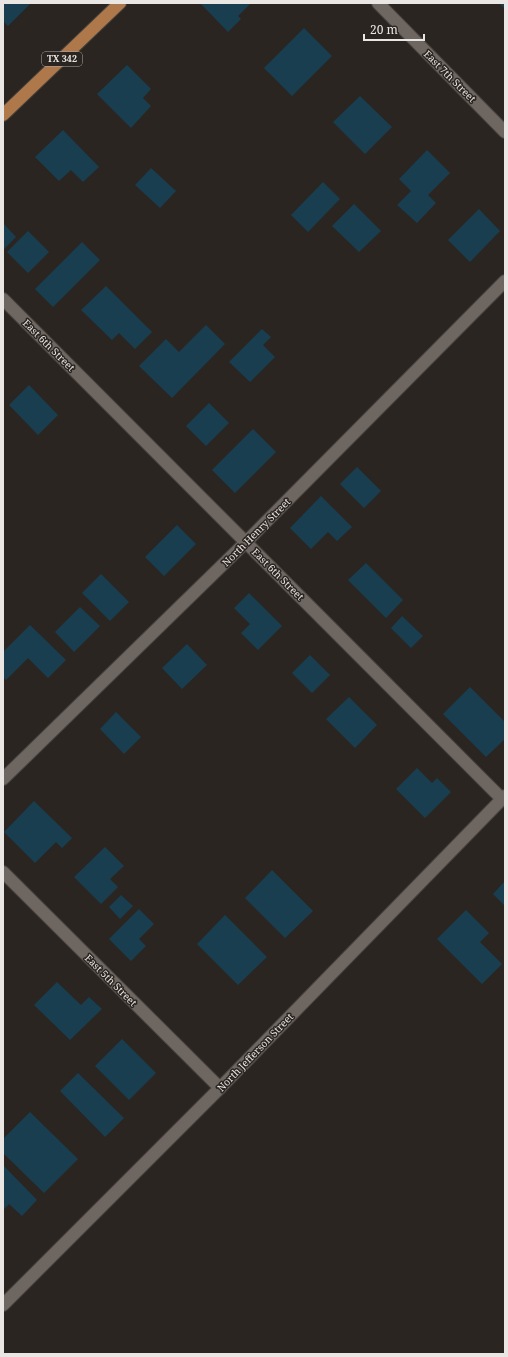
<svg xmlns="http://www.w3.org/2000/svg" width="508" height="1357" viewBox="0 0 508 1357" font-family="'Noto Serif',serif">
<rect width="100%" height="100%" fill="#2b2521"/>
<path fill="#183e50" d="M3,3H31L8,26L3,21Z
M200,3H251L238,16L241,19L228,32Z
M499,3H505V9Z
M304,28L332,56L292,96L264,68Z
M127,65L151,89L143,98L151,106L131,128L97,94Z
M360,96L392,127L365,154L333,122Z
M63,130L99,167L83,182L71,170L59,181L35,157Z
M427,150L450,173L428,195L436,203L417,223L397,205L411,191L399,179Z
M151,168L176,191L160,208L135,185Z
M323,182L340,199L308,232L291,215Z
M354,204L381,231L359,252L332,226Z
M479,209L500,231L470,262L448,240Z
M3,223L16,237L3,250Z
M28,231L49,252L28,273L7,252Z
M82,242L100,260L53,307L35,289Z
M106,286L152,332L135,349L119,333L112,340L81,310Z
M206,325L225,344L172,398L139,366L166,339L179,352Z
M262,329L271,337L263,345L275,357L250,382L229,362Z
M29,385L58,415L38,435L9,405Z
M209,403L229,423L206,446L186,426Z
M253,429L276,452L235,493L212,470Z
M357,467L381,491L364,508L340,484Z
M321,496L352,527L337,541L328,532L311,549L290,528Z
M177,525L196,544L164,576L145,557Z
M366,563L403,600L386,618L348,580Z
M101,574L129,602L110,621L82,593Z
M249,593L282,626L258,650L241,633L250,624L234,608Z
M80,607L100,626L74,652L55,632Z
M402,616L423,636L411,648L391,628Z
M30,625L66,660L48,678L28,658L6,680L3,677V652Z
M187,644L207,665L182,689L162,668Z
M310,655L330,675L312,693L292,673Z
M470,687L505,722V739L486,757L443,714Z
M349,697L377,725L355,748L326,719Z
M116,712L141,737L124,754L100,729Z
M417,768L432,783L437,778L451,792L425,818L396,789Z
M34,801L72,838L62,848L56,842L35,863L4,832Z
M105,847L124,866L110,879L118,887L101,904L74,877Z
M272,870L313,911L285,938L245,898Z
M505,881V906L493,894Z
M121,895L133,906L120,919L109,907Z
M139,909L154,924L139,939L146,946L131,961L109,939Z
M466,910L489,933L480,942L502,964L482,984L437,939Z
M225,915L267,957L238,985L197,944Z
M57,982L81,1005L89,997L102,1009L70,1040L34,1005Z
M122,1039L156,1073L129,1100L95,1066Z
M78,1073L124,1118L105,1137L60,1091Z
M30,1112L78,1159L44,1193L3,1153V1139Z
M3,1165L37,1200L22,1216L9,1204L3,1210Z"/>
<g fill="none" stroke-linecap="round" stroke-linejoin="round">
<defs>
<path id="minor" d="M378,3L505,132
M3,299L502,799
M3,779L246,542L505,281
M3,872L220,1088"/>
<path id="tertiary" d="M3,1305L220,1088L505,796"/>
<path id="primary" d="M3,115L120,3"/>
</defs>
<use href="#minor" stroke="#47423e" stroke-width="14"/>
<use href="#tertiary" stroke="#47423e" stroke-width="14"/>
<use href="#primary" stroke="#47423e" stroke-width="14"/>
<use href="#minor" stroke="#6e6761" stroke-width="12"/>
<use href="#tertiary" stroke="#6e6761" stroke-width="12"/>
<use href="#primary" stroke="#ae784a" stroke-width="12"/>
</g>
<g text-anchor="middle" stroke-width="3" stroke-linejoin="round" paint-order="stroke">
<rect fill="#2b2521" stroke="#b1aca9" stroke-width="1" x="42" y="52" width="40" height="14" rx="3"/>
<g font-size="9" font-weight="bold" fill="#eae6e3">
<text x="62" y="62">TX 342</text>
</g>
<g font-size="10" fill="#eae6e3" stroke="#2b2521">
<text transform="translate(450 76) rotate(45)" y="4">East 7th Street</text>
<text transform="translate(49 345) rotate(45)" y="4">East 6th Street</text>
<text transform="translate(256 532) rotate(-45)" y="4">North Henry Street</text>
<text transform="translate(278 574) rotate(45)" y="4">East 6th Street</text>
<text transform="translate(111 980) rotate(45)" y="4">East 5th Street</text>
<text transform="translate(255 1052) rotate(-46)" y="4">North Jefferson Street</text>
</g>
</g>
<rect width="508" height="1357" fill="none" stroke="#eae6e3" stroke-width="8"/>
<path d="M364 34v6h60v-6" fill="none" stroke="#eae6e3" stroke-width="2"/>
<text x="370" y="34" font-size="12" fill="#eae6e3" stroke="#2b2521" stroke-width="3" paint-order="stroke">20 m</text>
</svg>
